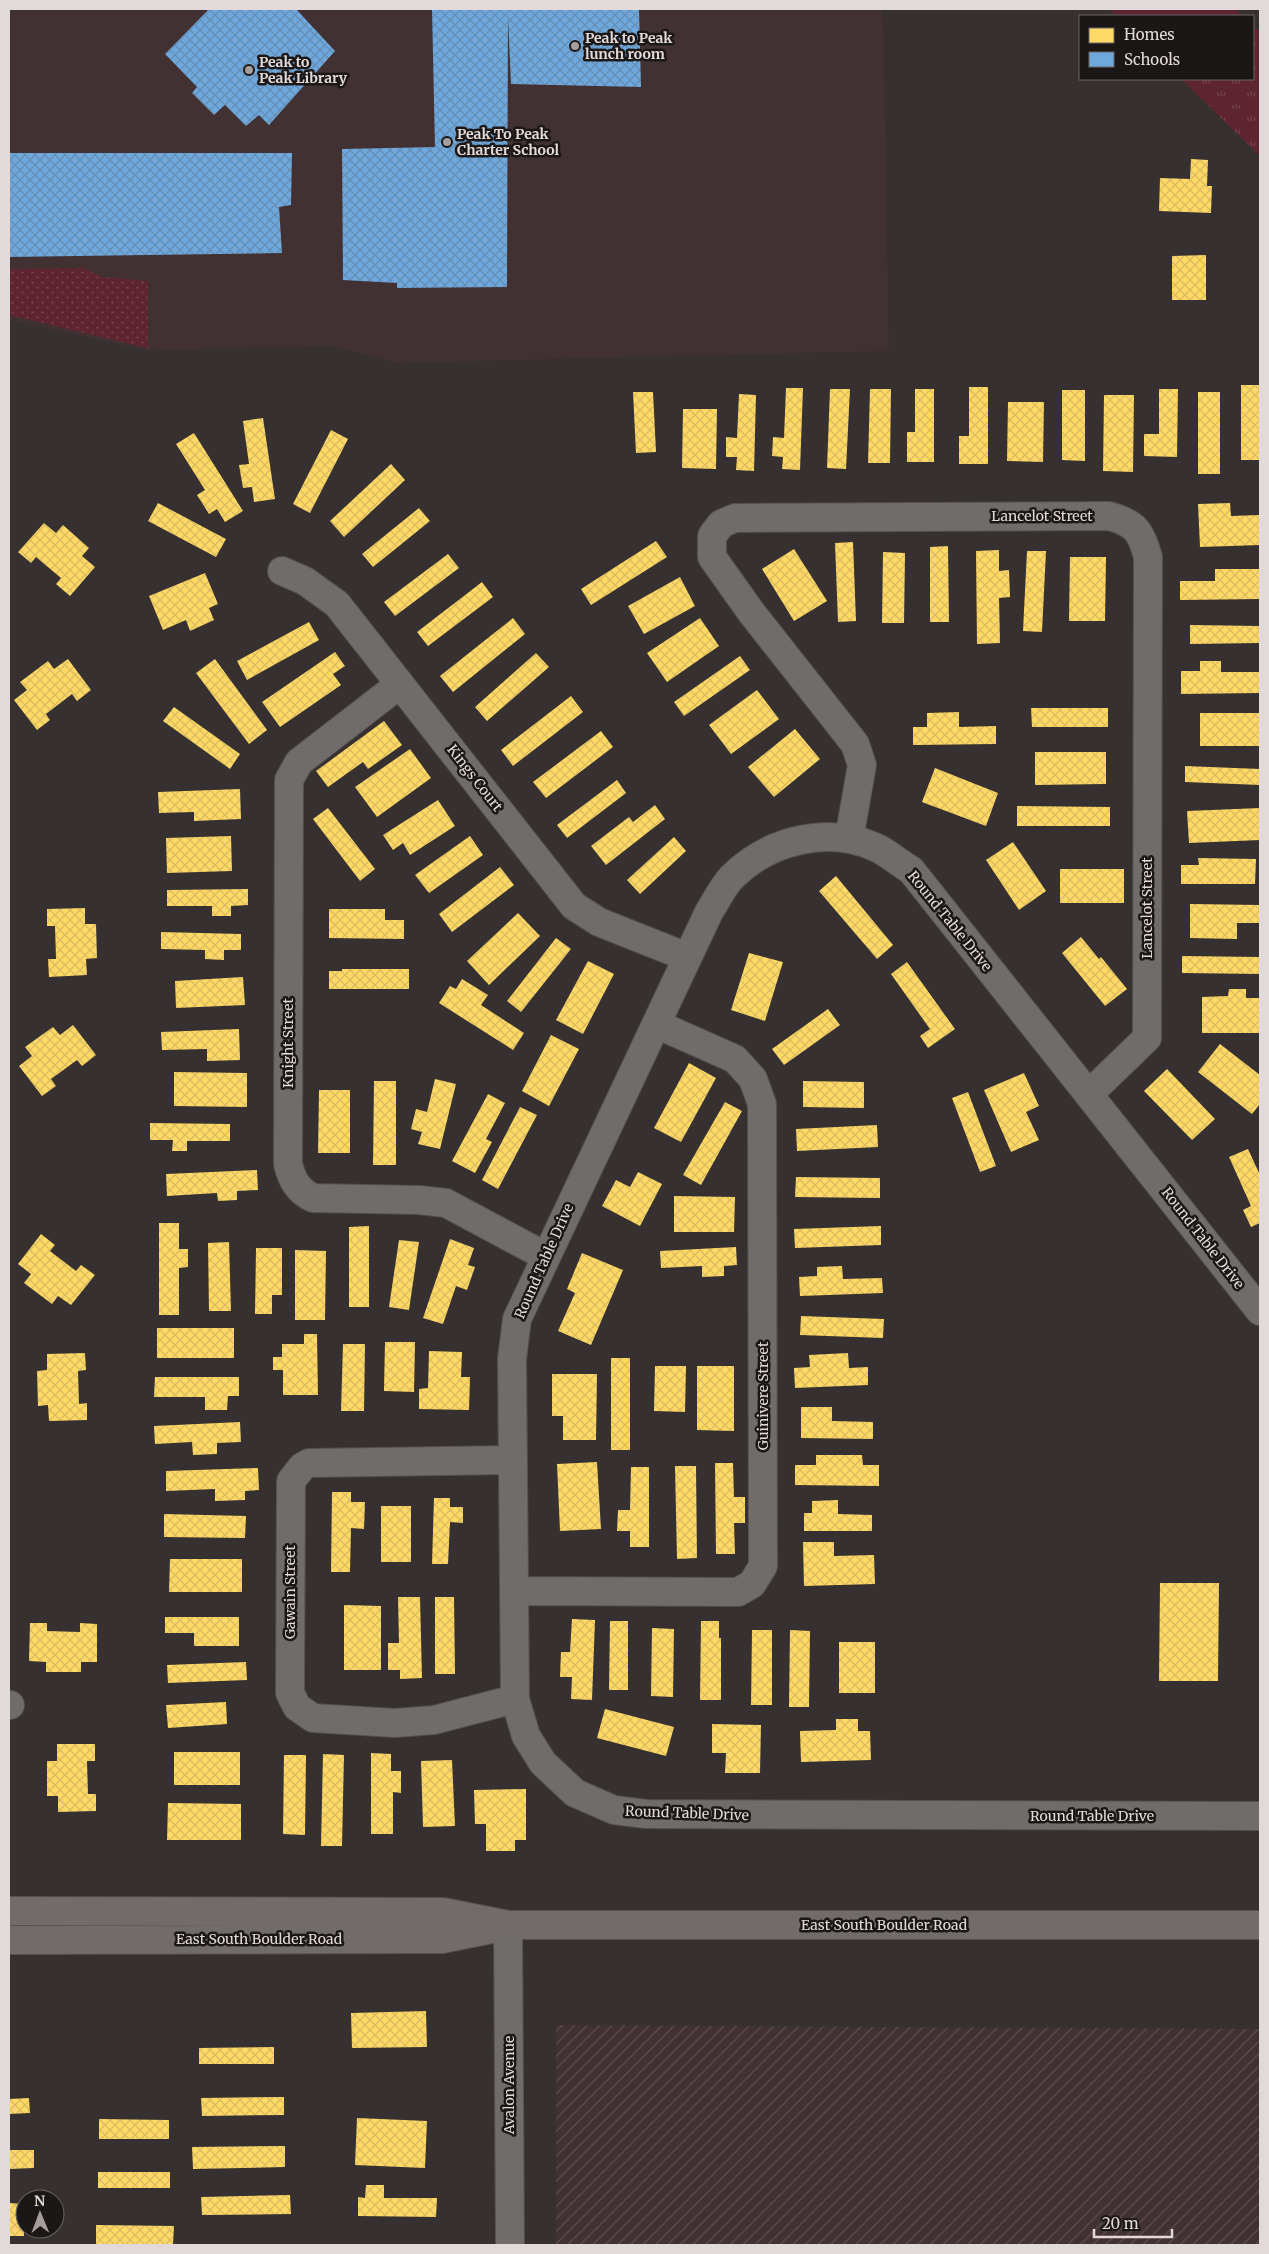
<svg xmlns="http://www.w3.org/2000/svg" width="1269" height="2254" viewBox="0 0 1269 2254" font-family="Merriweather,serif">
<defs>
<pattern id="industrial-furrows" width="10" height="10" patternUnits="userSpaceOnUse" patternTransform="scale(1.25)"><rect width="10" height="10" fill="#423133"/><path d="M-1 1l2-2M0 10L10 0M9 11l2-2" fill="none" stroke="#5d4e50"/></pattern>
<pattern id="grass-tufts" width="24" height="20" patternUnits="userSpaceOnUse" patternTransform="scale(1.25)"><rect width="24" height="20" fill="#5e2530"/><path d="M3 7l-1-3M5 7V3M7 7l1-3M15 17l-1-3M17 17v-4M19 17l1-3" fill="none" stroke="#75444d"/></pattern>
<pattern id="park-dots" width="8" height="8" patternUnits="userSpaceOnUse" patternTransform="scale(1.25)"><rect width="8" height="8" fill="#5e2530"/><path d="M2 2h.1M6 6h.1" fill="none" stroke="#75444d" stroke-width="1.8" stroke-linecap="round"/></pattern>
<pattern id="homes-cross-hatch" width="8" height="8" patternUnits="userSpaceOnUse" patternTransform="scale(1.25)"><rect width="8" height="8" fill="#ffd966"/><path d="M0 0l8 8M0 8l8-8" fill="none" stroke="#dabb5f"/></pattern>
<pattern id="schools-cross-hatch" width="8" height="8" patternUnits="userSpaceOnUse" patternTransform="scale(1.25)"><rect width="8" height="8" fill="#6fa8dc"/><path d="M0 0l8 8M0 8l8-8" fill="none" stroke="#648eb5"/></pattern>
</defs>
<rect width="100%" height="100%" fill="#363030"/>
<path fill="#423133" d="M9,9H883L889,351L396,363L331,346L150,351L9,320Z"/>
<path fill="url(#industrial-furrows)" d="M556,2025L1260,2029V2245H556Z"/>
<path fill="url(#grass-tufts)" d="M1109,9H1235L1243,16H1117Z
M1253,25L1260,32V156L1181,79H1253Z"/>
<path fill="url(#park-dots)" d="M83,268L102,277L148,281V348L9,315V269Z"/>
<path fill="url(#homes-cross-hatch)" d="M1191,159L1208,160L1207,186H1212L1211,213L1159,211L1160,178L1190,179Z
M1206,255V300H1172V256Z
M1241,385H1260V460H1241Z
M969,387H988V464H959V436H969Z
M786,388H803L800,470L782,469L783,457L772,456L773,437L784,438Z
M830,389H850L846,469L827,468Z
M870,389H891L890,463H868Z
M915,389H934V462H907V432H915Z
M1159,389H1178L1177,457L1144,456V434H1159Z
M1062,390H1085V461L1062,460Z
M633,392H653L656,452L636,453Z
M1198,392H1220V474H1198Z
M739,394L756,395L754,471L736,470L737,457H726V437L737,438Z
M1104,395H1134L1133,472L1103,471Z
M1008,402H1044L1043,462L1007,461Z
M683,409H717L716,469L682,468Z
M263,418L275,499L254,502L252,487L243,488L239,465L249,464L243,421Z
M331,430L348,439L310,513L293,504Z
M194,433L243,511L225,522L217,509L209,514L197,495L205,490L176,444Z
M391,464L405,480L344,537L330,521Z
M158,503L226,539L216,557L148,521Z
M1230,503L1231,516L1260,515V545L1200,547L1198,504Z
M419,508L430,521L373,567L362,554Z
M44,523L56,533L63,525L89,548L82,556L95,567L70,596L56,584L61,578L36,557L31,563L18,552Z
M656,541L667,557L591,605L581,589Z
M853,542L856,621L838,622L835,543Z
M948,546L949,622H930V547Z
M794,549L827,601L794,621L762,569Z
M999,550V571L1009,570L1010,597L999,598L1000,643L977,644L976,551Z
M1027,551H1046L1042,632L1023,631Z
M883,552L905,553L904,623H882Z
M448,554L459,568L395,616L384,602Z
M1070,557H1106L1105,621H1069Z
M1215,569H1260V599L1180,600V581H1215Z
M205,573L218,604L209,608L214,620L190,631L186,620L163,630L149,596Z
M680,577L695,606L644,634L628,606Z
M482,582L493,597L428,646L417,632Z
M513,618L525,634L453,692L440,676Z
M700,618L719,646L667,682L647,653Z
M309,622L319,640L247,680L237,661Z
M1190,625L1260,626V643L1190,644Z
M335,652L345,666L333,674L341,685L280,727L262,702Z
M536,653L549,667L487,721L475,707Z
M740,656L750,670L684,716L674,702Z
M68,659L91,690L77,701L72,694L46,714L50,720L37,730L14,700L27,690L20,682L48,661L54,669Z
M215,659L267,730L249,744L196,673Z
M1200,661H1221V672H1260V693L1181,694V671H1200Z
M757,690L779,719L731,754L709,725Z
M571,696L583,712L513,766L501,750Z
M174,707L240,754L230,769L163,721Z
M1031,708H1108V727H1032Z
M959,712V727L996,726V744L913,745V727H927V713Z
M1200,713H1259V746H1200Z
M384,721L402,745L368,769L363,762L328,787L316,771Z
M795,729L820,759L774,797L748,767Z
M601,731L613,747L546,798L533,782Z
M410,749L431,778L377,817L355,787Z
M1035,752H1106V784L1035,785Z
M1185,766L1260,769V785L1185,782Z
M935,768L998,793L986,826L922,802Z
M617,780L626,793L567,838L557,825Z
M240,789L241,819L194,821V812L159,813L158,792Z
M438,800L455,826L410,855L403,843L393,850L383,835Z
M655,805L665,819L606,865L591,846L629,817L633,822Z
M1017,806L1110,807V826H1017Z
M328,808L375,869L360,881L313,819Z
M1260,808V840L1189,843L1187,811Z
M231,836L232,871L167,873L166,838Z
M470,836L483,855L429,893L415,875Z
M674,837L686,851L640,894L627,880Z
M1013,842L1046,891L1019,910L986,860Z
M1198,858L1256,859L1255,884H1181V865H1199Z
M500,867L514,885L452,932L439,914Z
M1060,869H1124V903H1060Z
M836,876L893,945L877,959L819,891Z
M248,889V905L231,906V916H212V906H167V890Z
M1190,904L1260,905V923H1237V939L1190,938Z
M85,908V924H96L97,958L86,959L87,975L49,977L48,959H56L55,926H47V909Z
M329,909H385V920H404V939L329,938Z
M518,913L540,936L489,985L467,961Z
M161,932L241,934V950H224V960L205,959V950L161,949Z
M1081,937L1099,959L1101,957L1127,989L1105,1006L1062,953Z
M556,938L571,949L521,1012L507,1001Z
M749,953L783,962L765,1021L731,1010Z
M1182,956L1260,957V974L1182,973Z
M588,961L614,974L583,1034L556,1020Z
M907,962L955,1029L928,1048L920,1036L930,1029L891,974Z
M342,969H409V989H329V971H342Z
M243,977L245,1005L176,1008L175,981Z
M462,979L488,995L481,1005L524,1033L513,1050L439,1003L450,986L456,989Z
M1229,989H1246V998H1260V1033H1202V997L1228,996Z
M828,1009L840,1025L784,1065L772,1049Z
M73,1025L96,1055L82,1066L77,1060L51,1079L56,1086L42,1096L19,1066L32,1056L25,1047L53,1027L60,1035Z
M239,1029L240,1060L207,1061V1049L162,1050L161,1032Z
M551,1035L579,1049L549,1106L522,1091Z
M1220,1044L1260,1075V1104L1252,1114L1198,1072Z
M689,1063L716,1078L681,1142L654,1128Z
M1167,1069L1215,1119L1192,1140L1144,1091Z
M174,1072L247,1073V1107L174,1106Z
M1024,1073L1039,1106L1026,1112L1039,1140L1011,1152L984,1090Z
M435,1079L456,1084L440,1149L418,1144L422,1132L411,1129L416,1109L427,1112Z
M374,1081H396V1165H373Z
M803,1081L864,1082V1108L803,1107Z
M319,1090H350V1153H318Z
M968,1092L996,1166L980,1172L952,1098Z
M488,1094L505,1103L486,1139L492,1142L475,1173L452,1161Z
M725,1102L742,1111L701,1185L683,1175Z
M520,1107L537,1115L498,1189L482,1180Z
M150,1123L230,1124V1141H187V1151H172L173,1140H150Z
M877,1125L878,1147L797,1151L796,1129Z
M1248,1149L1260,1175V1223L1251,1227L1243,1210L1251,1206L1229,1157Z
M257,1170L258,1190L237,1191V1200L218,1201L217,1193L167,1196L166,1174Z
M638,1172L662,1184L640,1226L602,1206L616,1180L630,1187Z
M796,1177L880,1178V1198L795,1197Z
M674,1196L735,1197L734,1232H674Z
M159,1223H179V1249H188V1267L179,1268V1315H159Z
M369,1226V1307H349V1227Z
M881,1226V1245L795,1248L794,1229Z
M41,1234L55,1245L50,1251L76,1271L81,1265L95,1275L71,1305L58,1296L52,1304L24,1283L31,1274L18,1264Z
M450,1239L474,1248L468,1265L475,1267L467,1290L456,1286L443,1324L423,1318Z
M399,1240L419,1242L409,1310L389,1307Z
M229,1242L231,1311H209L208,1243Z
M736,1247L737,1265L724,1266V1276L702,1277V1266L661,1268L660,1251Z
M256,1248H282V1295H272V1314H255Z
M295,1250L326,1251L325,1320H295Z
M582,1253L623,1270L591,1345L558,1331L575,1293L567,1289Z
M842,1266L843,1279L882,1278L883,1293L800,1296L799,1277L817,1276V1267Z
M801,1316L884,1319L883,1338L800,1335Z
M157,1328H234V1358H157Z
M304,1334H317L318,1395H283V1370H273V1357H282V1344H304Z
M385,1342H415L414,1392L384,1391Z
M343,1344H365L364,1411H341Z
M429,1351L462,1352L461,1377H470L469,1410L419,1409V1389L428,1388Z
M85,1353L86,1370L78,1371L79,1404L87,1403V1420L49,1421L48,1405L38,1406L37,1371L47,1370V1354Z
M848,1353L849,1368L868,1367V1385L795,1388L794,1368L810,1367L809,1355Z
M611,1358H630V1450H611Z
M655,1366H686L685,1412L654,1411Z
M697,1366H734V1431L697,1430Z
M552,1374H597L596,1440H563V1416H552Z
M155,1377H239V1396H228L227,1410H205V1397H154Z
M801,1407H832V1421L873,1422V1439L801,1438Z
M240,1422L241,1442L217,1443V1454L193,1455L192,1442L155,1444L154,1426Z
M816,1455H862L863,1465H879V1486L795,1485V1465H816Z
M597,1462L601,1529L560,1531L557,1464Z
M715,1463H733L734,1497H745V1523H734L735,1554H716Z
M675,1466H696L697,1558L677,1559Z
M631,1467H649V1547H630V1531H617L618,1510H630Z
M258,1468L259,1490L245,1491V1500L215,1501V1489L166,1491V1471Z
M332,1492H351V1502H365L364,1529L351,1528L350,1572H331Z
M434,1498H450V1507H463V1523L450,1522L448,1564H432Z
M838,1500V1514L872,1515V1531H804V1513H812V1501Z
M381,1506H411V1562H381Z
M164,1514L246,1516L245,1538L164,1537Z
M803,1542H834V1556L874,1555L875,1584L804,1586Z
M170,1559H242V1592H169Z
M1160,1583H1219L1218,1681H1159Z
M398,1597H420L422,1678L400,1679V1670H388V1643H399Z
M435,1597H454L455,1674H435Z
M344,1605L381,1606V1670H344Z
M165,1617H239V1646H194V1633H165Z
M572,1619L595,1620L592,1700L571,1699L572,1677H560L561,1652H570Z
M610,1621H628V1690H609Z
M701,1621H719V1638H721V1700H700Z
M30,1623H47V1631L80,1632V1623L97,1624V1662H81V1672H46V1662L29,1661Z
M652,1628L674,1629L673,1697L651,1696Z
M752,1630H772V1705H751Z
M790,1630L810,1631L809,1707H789Z
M839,1642H875V1693H839Z
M246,1662L247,1680L168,1683L167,1665Z
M226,1702L227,1724L168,1728L166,1705Z
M605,1709L674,1727L666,1756L597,1738Z
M836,1719H858V1731H870L871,1760L801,1762L800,1731L836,1730Z
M712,1724L761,1725L760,1773H725L726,1753H712Z
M57,1744H95V1761H87L88,1794H96V1811L58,1812V1796H47V1761H57Z
M174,1752H240V1785H174Z
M371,1753L391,1754V1771H401V1793L393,1792V1834H371Z
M323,1754L344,1755L342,1846H321Z
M284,1755H306L305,1835L283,1834Z
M452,1760L455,1826L423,1827L421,1761Z
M526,1789V1840H515V1851H486V1824H475L474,1790Z
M168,1803L241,1804V1840H167Z
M426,2011L427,2047L352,2048L351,2013Z
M274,2047V2064H199V2048Z
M284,2097V2115L202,2116L201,2098Z
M29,2098L30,2113L9,2114V2099Z
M357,2118L427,2121L425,2168L355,2165Z
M99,2119L169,2120V2139H99Z
M285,2146V2167L193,2169L192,2147Z
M9,2150H34V2168L9,2169Z
M98,2172H170V2188H98Z
M366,2185H384V2198H437L436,2217L358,2216V2197L365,2198Z
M290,2195L291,2214L202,2215L201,2197Z
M9,2203L24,2204V2236H9Z
M96,2225L174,2226L173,2245L96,2244Z"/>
<path fill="url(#schools-cross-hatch)" d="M209,9H296L335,51L269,125L259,115L246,126L225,105L214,115L192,93L197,87L165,54Z
M432,9H639L641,87L511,84L508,17L507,287L397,288V283L343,280L342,149L435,147Z
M9,153H292L291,205L279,207L282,253L9,257Z"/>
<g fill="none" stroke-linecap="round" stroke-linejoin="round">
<defs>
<path id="street" d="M282,571L305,581L337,604L574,906L599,922L687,957
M400,684L299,762L289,780L288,1164C292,1180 298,1191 313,1198L419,1200L446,1203L545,1256
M849,839L862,765L855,744L751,612L712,557V536L721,524L735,518L1109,516C1135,523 1141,531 1148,557L1147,1038L1089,1094
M1260,1311L911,870C899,863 887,852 875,847C827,826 769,840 732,877C723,886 716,901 709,912L517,1319L512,1359L515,1699L526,1736L543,1763L575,1793L614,1810L646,1814L1260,1816
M513,1460L309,1463L302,1467L291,1481L290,1693L297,1707L313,1718L395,1723L434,1720L515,1699
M514,1591L738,1592L752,1584L763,1566L762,1104L753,1079L735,1059L656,1024
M9,1705H10
M508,1925L510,2245"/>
<path id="secondary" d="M9,1911L443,1912L508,1925H1260
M9,1940L442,1939L497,1928"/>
</defs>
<use href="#street" stroke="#554f4f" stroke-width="30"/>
<use href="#secondary" stroke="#554f4f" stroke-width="30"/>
<use href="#street" stroke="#706c6c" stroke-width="28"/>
<use href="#secondary" stroke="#726b6c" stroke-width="28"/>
</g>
<g fill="#a69e9e" stroke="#1c1717" stroke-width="2">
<circle cx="575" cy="46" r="5"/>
<circle cx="249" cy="70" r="5"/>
<circle cx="447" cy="142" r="5"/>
</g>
<g text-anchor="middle" stroke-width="5" stroke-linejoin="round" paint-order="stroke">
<g font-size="14" font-weight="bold" fill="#e2dada" stroke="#1c1717" text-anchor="start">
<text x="585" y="43">Peak to Peak<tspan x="585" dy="16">lunch room</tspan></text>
<text x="259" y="67">Peak to<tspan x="259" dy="16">Peak Library</tspan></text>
<text x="457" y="139">Peak To Peak<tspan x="457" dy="16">Charter School</tspan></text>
</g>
<g font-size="14" fill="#e2dada" stroke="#1c1717">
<text x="1042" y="521">Lancelot Street</text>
<text transform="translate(475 778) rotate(52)" y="5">Kings Court</text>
<text transform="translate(1147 908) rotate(-90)" y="5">Lancelot Street</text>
<text transform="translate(950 921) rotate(51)" y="5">Round Table Drive</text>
<text transform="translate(288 1043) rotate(-90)" y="5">Knight Street</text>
<text transform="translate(1203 1238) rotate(52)" y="5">Round Table Drive</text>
<text transform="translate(544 1261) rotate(-66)" y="5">Round Table Drive</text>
<text transform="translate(763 1396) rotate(-90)" y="5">Guinivere Street</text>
<text transform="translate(290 1592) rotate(-90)" y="5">Gawain Street</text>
<text transform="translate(687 1813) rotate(2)" y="5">Round Table Drive</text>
<text x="1092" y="1821">Round Table Drive</text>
<text x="884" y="1930">East South Boulder Road</text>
<text x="259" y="1944">East South Boulder Road</text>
<text transform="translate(509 2085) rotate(-90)" y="5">Avalon Avenue</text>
</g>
</g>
<rect width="1269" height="2254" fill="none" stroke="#e2dada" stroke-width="20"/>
<rect x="1079" y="15" width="175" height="65" fill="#1c1717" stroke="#6b6565"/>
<rect x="1089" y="28" width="25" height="15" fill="#ffd966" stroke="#6b6565"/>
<text x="1124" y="40" font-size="15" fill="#e2dada">Homes</text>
<rect x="1089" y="52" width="25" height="15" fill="#6fa8dc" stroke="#6b6565"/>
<text x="1124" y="65" font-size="15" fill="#e2dada">Schools</text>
<g transform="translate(40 2214) rotate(359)"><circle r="24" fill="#1c1717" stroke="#6b6565"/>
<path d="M0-4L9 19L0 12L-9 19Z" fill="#a69e9e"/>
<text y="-8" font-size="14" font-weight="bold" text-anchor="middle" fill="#e2dada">N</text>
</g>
<path d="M1094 2229v8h78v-8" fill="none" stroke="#e2dada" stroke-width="2.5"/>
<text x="1102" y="2229" font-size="15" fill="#e2dada" stroke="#1c1717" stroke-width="4" paint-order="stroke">20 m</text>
</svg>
